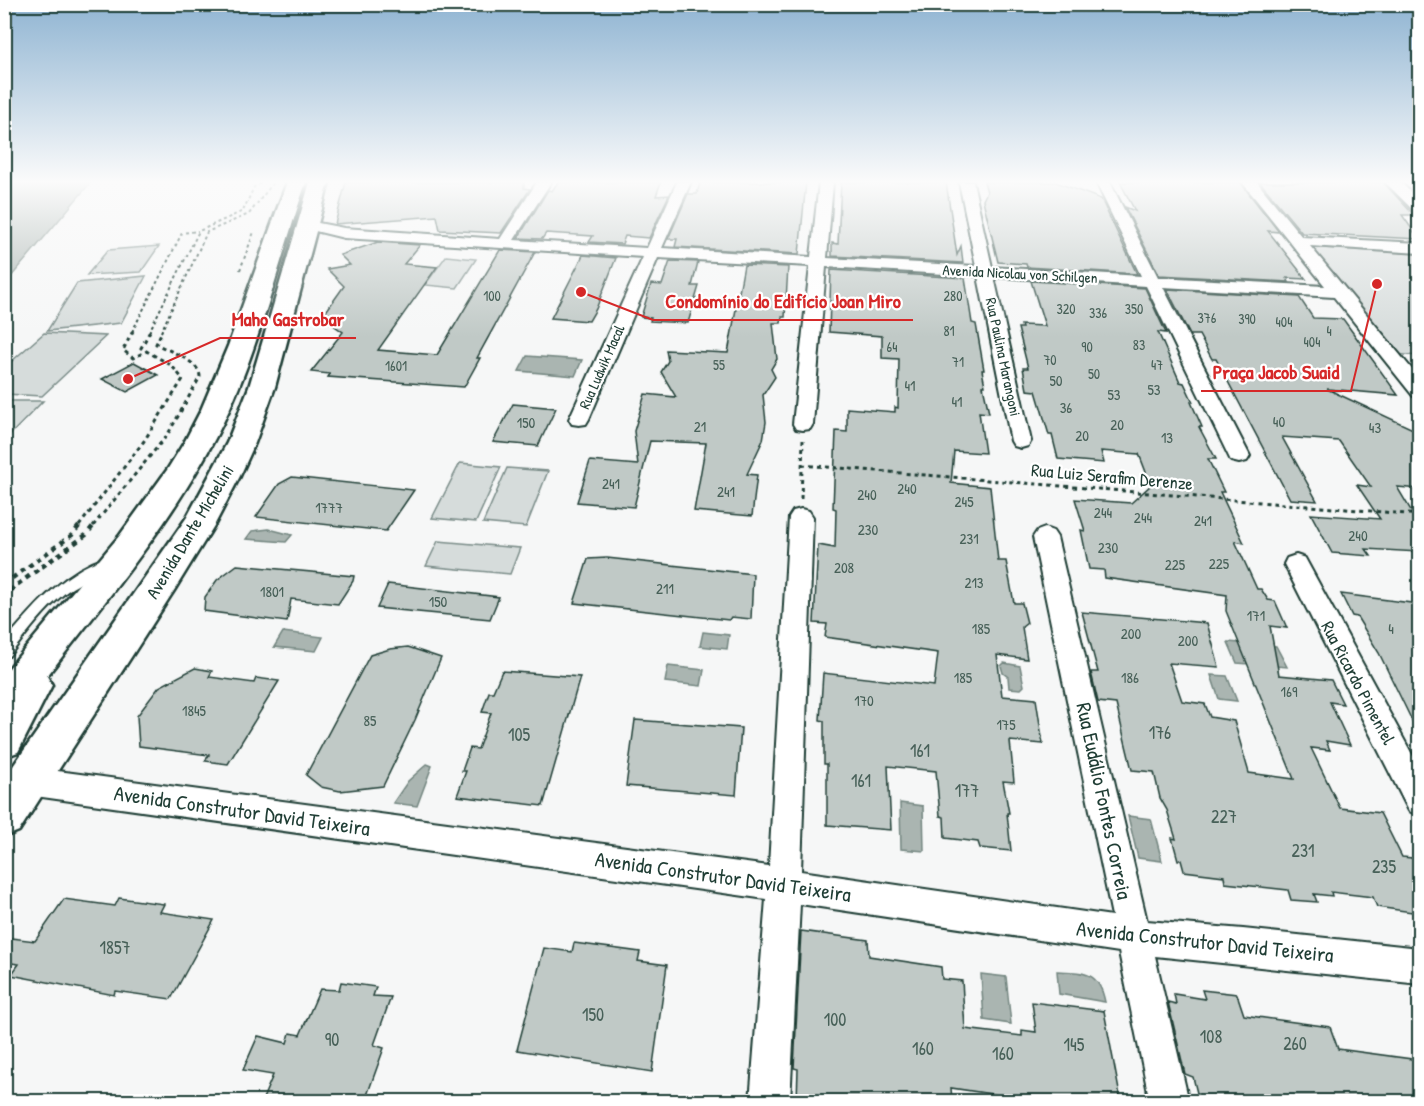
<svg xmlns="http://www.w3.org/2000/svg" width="1424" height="1106" viewBox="0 0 1424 1106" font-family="'Patrick Hand',sans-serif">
<rect width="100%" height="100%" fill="#f6f7f7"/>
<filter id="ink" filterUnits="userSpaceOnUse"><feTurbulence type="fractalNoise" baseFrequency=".0167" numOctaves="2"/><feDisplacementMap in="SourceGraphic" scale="12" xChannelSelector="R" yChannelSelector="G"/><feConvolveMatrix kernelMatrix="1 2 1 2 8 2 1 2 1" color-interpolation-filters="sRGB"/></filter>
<g filter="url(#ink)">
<path fill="#d6dcdb" stroke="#7a8c88" stroke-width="1.5" d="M159,246L141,272L87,275L108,250Z
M1306,247L1419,254V356L1392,354Z
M446,256L476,259L457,288L425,285Z
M146,276L121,323L47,331L77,283Z
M44,333L106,336L42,396L5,394V367Z
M5,401H43L5,440L4,401Z
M460,463L501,467L476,522L432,518Z
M507,468L548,471L526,527L483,523Z
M438,541L520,548L510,574L426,566Z"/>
<path fill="#aab5b1" stroke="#72857f" stroke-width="1.5" d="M5,182H91L5,284L4,183Z
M527,356L582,360L575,376L519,371Z
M269,529L292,535L286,542L246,539L252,531Z
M283,632L323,637L316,651L274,647Z
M703,632L729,635L727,649L700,646Z
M1228,642L1276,646L1287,667L1237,663Z
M1004,663L1020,666L1024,686L1021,689L1009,688L1008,677L1003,673L1001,666Z
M668,666L704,670L701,686L665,682Z
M1211,675L1227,676L1237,701L1219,699Z
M427,764L432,766L417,806L393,803L408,781Z
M900,803L923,806L924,851L901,849Z
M1128,816L1151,819L1162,861L1138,858Z
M1057,971C1084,972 1099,971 1105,1002L1059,994Z
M981,974L1006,977L1011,1024L984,1020Z"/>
<path fill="#c0c9c6" stroke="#1f3d34" stroke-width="1.5" d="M346,182H524V188L530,189L501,233L440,230L437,216L335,224Z
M558,182H661L656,196L669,195L649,238L625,236L622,244L589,242L593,236L546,233L542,239L518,238L548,190L552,191Z
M700,182H806L799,254L675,247L677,239H668L688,194H697Z
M841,182H946L957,255L961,246L963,263L832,256V243L838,244Z
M984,182H1056L1101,199L1137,274L1027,267L1026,264L998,262L983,200L987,192Z
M1120,182H1240L1279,232L1268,231L1306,279L1287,278L1289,282L1159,275L1125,207L1135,211Z
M1260,182H1383L1413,214L1419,215H1402L1419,239L1302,233Z
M378,242L420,245L404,264L437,267L378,350L437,355L500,250L535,252L477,358H480L464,387L328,377L330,374L311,372L343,332L322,317L344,286L327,269L350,265L340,255Z
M583,255L616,258L596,309L589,321L551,318Z
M670,261L698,262L692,286H699L688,323L650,321L651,318L641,317L651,284L662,285Z
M744,265L788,267L785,317H782L781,323H773L777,359L771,369L775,377L763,395L766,422L763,440L747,474L757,475L752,516L694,511L706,443L650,441L634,507L577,502L590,461L638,465L634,431L645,394L676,397L661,372L668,361L666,350L728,353Z
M831,270L965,278L972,323L976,324L984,370H982L985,386H983L989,413L979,412L985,453L954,451L951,483L990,487L998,561H1006L1014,603H1022L1027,623L1022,627L1027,659L997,655L1002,696L1036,699L1043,744L1010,741L1014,782L1003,781L1009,813H1007L1011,851L980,848L978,842L945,838L944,817L940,816L936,771L888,766L891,830L827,825V764H824V721L820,720L823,673L934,686L938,653L825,637L827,624L814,623L818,545L835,548L836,509L833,508L836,431L847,432V408L895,412V407L898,408L899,359L882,358V336L829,332Z
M1031,281L1145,288L1166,333L1158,332L1180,382L1184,383L1193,402H1191L1202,427H1199L1216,459H1208L1224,492H1220L1244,543L1235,541L1257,589H1261L1268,600L1275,601L1287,628L1270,626L1279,675L1331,680L1343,704L1330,702L1350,745L1326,741L1330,750L1311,748L1340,808L1380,813L1402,857L1412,858L1419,875V913L1377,907L1373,897L1331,892L1332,896L1314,894L1317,902L1291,900L1288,890L1225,883L1224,876L1184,871L1181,860H1178L1172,838L1176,839L1167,810L1160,798L1154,772L1132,770L1116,704L1098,702L1091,672H1098L1082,612L1207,623L1219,667L1169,663L1182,701L1205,704L1210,717L1234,721L1249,773L1294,779L1226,611L1227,595L1105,578L1104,570L1089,569L1081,530L1085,531L1075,499L1131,503L1151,485L1139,454L1101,451L1104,463L1058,459L1052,435H1049L1036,391L1027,390L1023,368H1028L1018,328H1022L1021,325L1045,326Z
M1167,289L1299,297L1313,318L1343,319L1398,395L1327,389L1413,429L1419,438V489L1397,487L1419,524V552L1366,549L1371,556L1332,553L1311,514L1380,519L1357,485L1371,487L1339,441L1282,437L1317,501L1290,499L1216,359H1212L1199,335H1190Z
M134,362L158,375L127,392L102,379Z
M513,404L556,408L538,446L493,442Z
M292,477L414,490L386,531L256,517L279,484Z
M607,558L753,574L751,619L731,617L729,620L574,603L588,559Z
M237,565L354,576L353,581L338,604L291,599L287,622L204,611L205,597L217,580Z
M388,584L499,597L490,619L377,608Z
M1341,594L1419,604V735L1379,653L1357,617L1352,616Z
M408,647L441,658L415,720L383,786L340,791L321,787L306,775L370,655L390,649Z
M195,668L212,671L209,677L254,683L256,678L279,681L228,764L205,761L209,755L139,746L137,716L159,687Z
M502,671L580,677L543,806L457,796L466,771H462L470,748L478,749L491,713L482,712L489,692H493Z
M635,720L741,728L736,795L626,786Z
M119,898L164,904L160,912L214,920L171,999L115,991L114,995L11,975L19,964L4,962V937L35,941L64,899L115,906Z
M801,931L868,940L869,956L941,967L942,979L962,981L965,1029L1022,1036V1030L1036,1032L1032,1002L1104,1011L1121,1101H1018V1098L951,1088L952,1101H797L798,1069L794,1068Z
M574,943L640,952L638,961L667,965L652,1072L517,1050L544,948L572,952Z
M341,982L376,987L373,996L391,997L374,1045L384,1048L365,1101H262L273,1075L243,1070L258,1036L287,1043L290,1033L300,1035L320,989L339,990Z
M1202,990L1237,994L1244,1015L1330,1027L1338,1049L1419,1060V1101H1199L1193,1077L1185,1074L1168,1002L1176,1004L1174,994L1205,999Z"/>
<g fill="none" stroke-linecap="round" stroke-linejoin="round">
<defs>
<path id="service" d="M105,558L109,560L111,563C106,570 75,585 65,593C43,611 26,634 9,656L4,657V642C33,609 62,572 105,558Z"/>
<path id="minor" d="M537,182H551L514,240L647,248L677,182H691L662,248L811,257L819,182H833L827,258L976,266L959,182H973L992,267L1141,276L1096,182H1110L1158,277L1325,286L1242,182H1257L1302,237L1420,243V253L1310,246L1420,379V398L1413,396L1334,297L1163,287L1250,456L1247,461L1239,463L1231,461L1146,286L994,277L1031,441L1028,446L1021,448L1014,446L1011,441L978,276L826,267L813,424L810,429L803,430L796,429L793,424L810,266L658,258L589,419L586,424L579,425L572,424L569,419L643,257L344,238L303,228L301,225L308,221L344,228L500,239Z
M1385,182H1400L1420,201V213L1415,212Z
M801,509L809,511L813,517L801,871L1112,916L1033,537L1037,531L1045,528L1053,531L1057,537L1147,921L1243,929L1420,948V984L1155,956L1189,1102H1150L1119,952L800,904L790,1102H750L766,899L28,795L17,791L13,781L17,771L28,767L769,866L789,517L793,511Z
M1296,555L1305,558L1420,769V816L1409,811L1284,564L1287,558Z"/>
<path id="secondary" d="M287,182H306C280,258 262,337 229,410C184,508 113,591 47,676L52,685L18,752L4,757V674L120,535L167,470L185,441L201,410L228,346Z
M310,182H329L275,387L255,443L240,476L215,524L175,589L19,831L4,837V779L187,517L227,443L249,387Z"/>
</defs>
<use href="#service" stroke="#1f3d34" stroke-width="4"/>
<use href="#minor" stroke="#1f3d34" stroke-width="4"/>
<use href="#secondary" stroke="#1f3d34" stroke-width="5"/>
<path stroke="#1f3d34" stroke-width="2" stroke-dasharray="3 3" stroke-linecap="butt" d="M240,270L254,232
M132,332L182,233L198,231
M149,332L199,231L243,211L254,187L263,182
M161,332L207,232L249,214L273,183"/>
<path stroke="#1f3d34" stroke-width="3" stroke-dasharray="4 4" stroke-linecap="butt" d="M133,331L123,350L133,358L147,351
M802,465L1420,515
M801,499L803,440
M79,526L144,441L183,379L171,365L141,348L150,331
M93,526L168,434L200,377C200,361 169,351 156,344L162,331"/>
<path stroke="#1f3d34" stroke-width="4.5" stroke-dasharray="5 5" stroke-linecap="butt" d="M4,584L72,535L80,525
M4,599L14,587L86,535L94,525"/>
<use href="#service" fill="#fff" fill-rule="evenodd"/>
<use href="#minor" fill="#fff" fill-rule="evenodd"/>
<use href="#secondary" fill="#fff" fill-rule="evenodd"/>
</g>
</g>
<linearGradient id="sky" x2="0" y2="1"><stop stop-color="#8fb4d2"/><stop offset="0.54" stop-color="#fbfbfb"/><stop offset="1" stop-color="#fbfbfb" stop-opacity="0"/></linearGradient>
<rect width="1424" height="337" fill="url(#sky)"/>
<g text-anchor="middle" stroke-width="4.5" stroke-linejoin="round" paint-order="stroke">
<g font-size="14" fill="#476058">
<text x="492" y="301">100</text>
<text x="953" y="301">280</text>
<text x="1066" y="314">320</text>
<text x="1134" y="314">350</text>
<text x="1098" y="318">336</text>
<text x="1207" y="323">376</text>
<text x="1247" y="324">390</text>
<text x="1284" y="327">404</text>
<text x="949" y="336">81</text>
<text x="1329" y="336">4</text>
<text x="1312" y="347">404</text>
<text x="1139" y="350">83</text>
<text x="892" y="352">64</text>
<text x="1087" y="352">90</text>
<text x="1050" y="365">70</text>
<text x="958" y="367">71</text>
<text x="719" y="370">55</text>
<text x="1157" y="370">47</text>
<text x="396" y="371">1601</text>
<text x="1094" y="379">50</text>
</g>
<g font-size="15" fill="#1f3d34" stroke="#fff">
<text transform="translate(1020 274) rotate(3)" y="5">Avenida Nicolau von Schilgen</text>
<text transform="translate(1003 357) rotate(78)" y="5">Rua Paulina Marangoni</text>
<text transform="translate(602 367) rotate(-66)" y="5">Rua Ludwik Macal</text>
</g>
<g font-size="15" fill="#476058">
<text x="1056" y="386">50</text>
<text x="910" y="391">41</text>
<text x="1154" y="395">53</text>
<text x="1114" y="400">53</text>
<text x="957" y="407">41</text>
<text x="1066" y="413">36</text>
<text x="1279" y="427">40</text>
<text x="526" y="428">150</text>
<text x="1117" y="430">20</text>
<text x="700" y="432">21</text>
<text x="1375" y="433">43</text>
<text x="1082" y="441">20</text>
<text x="1167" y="443">13</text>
<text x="611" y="489">241</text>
<text x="907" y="494">240</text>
<text x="726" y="497">241</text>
<text x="867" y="500">240</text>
<text x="964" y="507">245</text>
<text x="329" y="513">1777</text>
<text x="1103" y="518">244</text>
<text x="1143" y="523">244</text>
<text x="1203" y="526">241</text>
<text x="868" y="535">230</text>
<text x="1358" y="541">240</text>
<text x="969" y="544">231</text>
<text x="1108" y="553">230</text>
<text x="1219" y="569">225</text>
<text x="1175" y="570">225</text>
<text x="844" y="573">208</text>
<text x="974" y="588">213</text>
<text x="665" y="594">211</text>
<text x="272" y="597">1801</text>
<text x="438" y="607">150</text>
<text x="1256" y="621">171</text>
<text x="981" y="634">185</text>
<text x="1391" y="634">4</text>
<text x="1131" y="639">200</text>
<text x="1188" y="646">200</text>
<text x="963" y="683">185</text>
<text x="1130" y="683">186</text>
<text x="1289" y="697">169</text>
<text x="864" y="706">170</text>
<text x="194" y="716">1845</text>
<text x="370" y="726">85</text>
<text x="1006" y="730">175</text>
</g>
<g font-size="18" fill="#1f3d34" stroke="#fff">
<text transform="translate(1112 477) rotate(5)" y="6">Rua Luiz Serafim Derenze</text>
<text transform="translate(190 532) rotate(-59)" y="6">Avenida Dante Michelini</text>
<text transform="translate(1358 683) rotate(62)" y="6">Rua Ricardo Pimentel</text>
</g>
<g font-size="18" fill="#476058">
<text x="1160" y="739">176</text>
<text x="519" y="741">105</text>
<text x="920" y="757">161</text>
<text x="861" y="787">161</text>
<text x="967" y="797">177</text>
<text x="1224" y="823">227</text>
<text x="1303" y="857">231</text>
<text x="1384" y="873">235</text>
<text x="115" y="954">1857</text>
<text x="593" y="1021">150</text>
<text x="835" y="1026">100</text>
<text x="1211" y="1043">108</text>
<text x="332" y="1046">90</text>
<text x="1295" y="1050">260</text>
<text x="1074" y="1051">145</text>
<text x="923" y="1055">160</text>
<text x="1003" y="1060">160</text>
</g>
<g font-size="21" fill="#1f3d34" stroke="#fff">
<text transform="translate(1104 801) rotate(78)" y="7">Rua Eudálio Fontes Correia</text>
<text transform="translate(242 811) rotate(8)" y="7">Avenida Construtor David Teixeira</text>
<text transform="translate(723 877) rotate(8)" y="7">Avenida Construtor David Teixeira</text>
<text transform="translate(1205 942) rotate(6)" y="7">Avenida Construtor David Teixeira</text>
</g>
</g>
<path fill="none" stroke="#d62828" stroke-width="2" d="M581 292L653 320H913M128 379L220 338H356M1377 284L1351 391H1201"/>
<g fill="#d62828" stroke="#fff" stroke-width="2">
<circle cx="581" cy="292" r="6"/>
<circle cx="128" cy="379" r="6"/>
<circle cx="1377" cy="284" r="6"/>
</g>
<g font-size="20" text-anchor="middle" font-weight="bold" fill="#d62828" stroke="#fff" stroke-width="4.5" stroke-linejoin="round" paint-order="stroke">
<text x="783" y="308">Condomínio do Edifício Joan Miro</text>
<text x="288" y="326">Maho Gastrobar</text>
<text x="1276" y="379">Praça Jacob Suaid</text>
</g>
<rect width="1424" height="1106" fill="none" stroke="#fff" stroke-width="24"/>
<rect x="12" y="12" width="1400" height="1082" fill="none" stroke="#1f3d34" stroke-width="2" filter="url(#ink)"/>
</svg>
